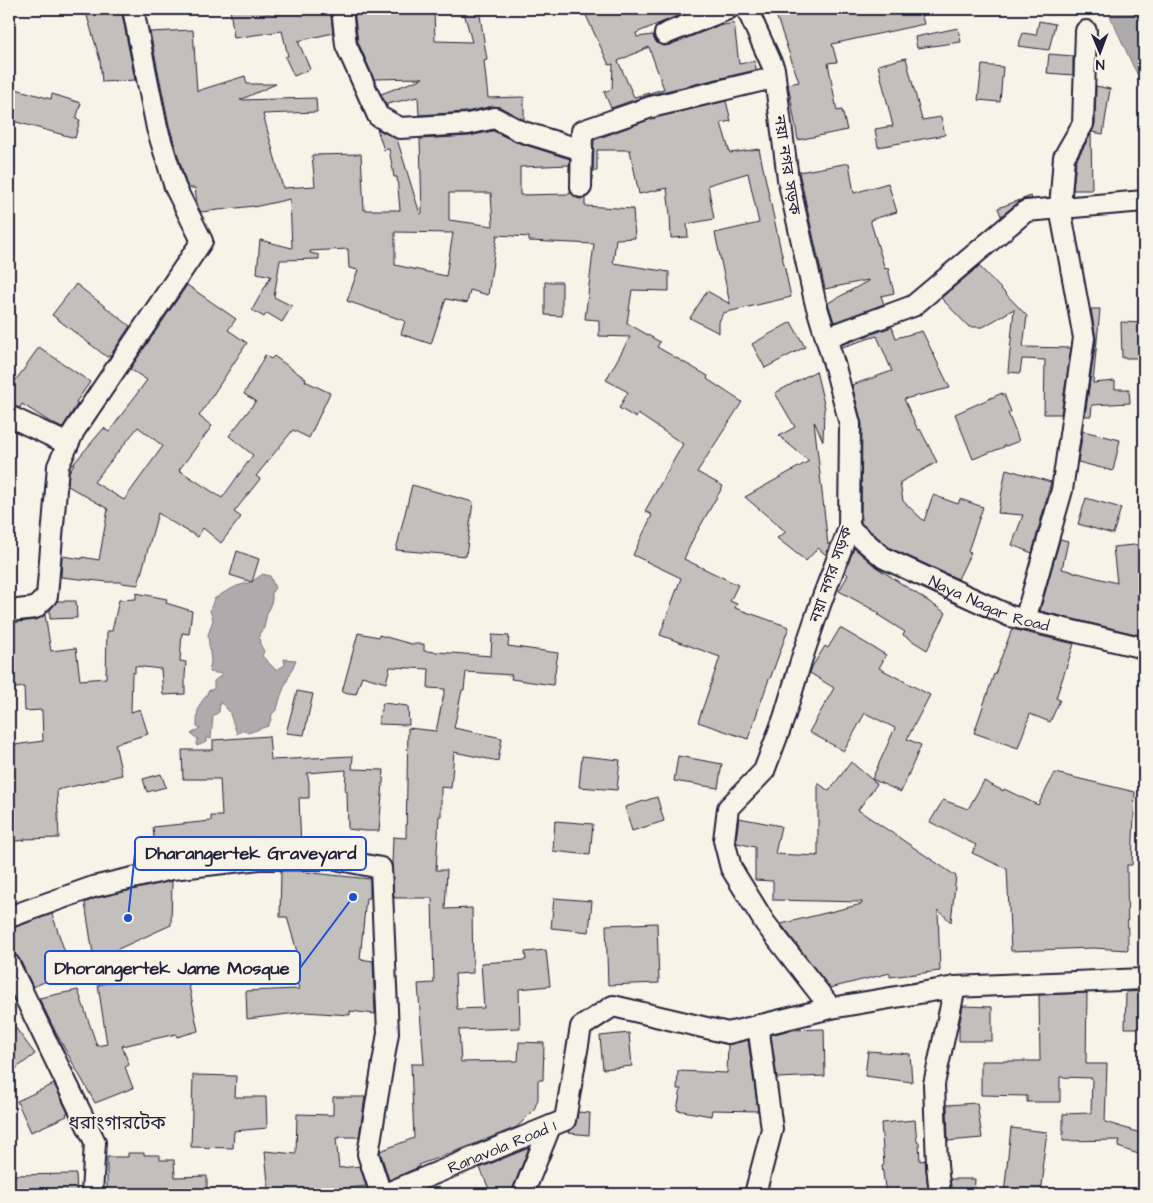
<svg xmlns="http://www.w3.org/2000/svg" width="1153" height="1203" viewBox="0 0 1153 1203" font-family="'Architects Daughter','Noto Sans Bengali',sans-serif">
<rect width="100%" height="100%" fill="#f7f3e8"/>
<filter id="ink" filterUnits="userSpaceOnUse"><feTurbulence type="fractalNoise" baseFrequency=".02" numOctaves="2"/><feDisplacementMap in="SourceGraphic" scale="10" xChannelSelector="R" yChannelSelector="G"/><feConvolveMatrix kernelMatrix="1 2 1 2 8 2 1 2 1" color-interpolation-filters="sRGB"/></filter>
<g filter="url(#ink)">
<path fill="#aeabad" stroke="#76747f" d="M1107,9H1144V93L1143,85L1133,66Z
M263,574L270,576L275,588L272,592V600L267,614L264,628L259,634L260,644L264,651L262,656L276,670L285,665L284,659L296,660L281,695L277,709L272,714L271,720L268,726L248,733L243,730L237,734L229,711L220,702L219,712L213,716L211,739L206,737V742L197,746L196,744L198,739L191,734L200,728L197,726C197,718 197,708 202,701C205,697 207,696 208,691L214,689V681L223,674L209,672L211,662L208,635L213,620L210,610L214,599L225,592L237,586L251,582Z"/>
<path fill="#c2bfbd" stroke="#22223b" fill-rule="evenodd" d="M85,9H121L135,80L102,82L100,60Z
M230,9H265L266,13L286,9H329L331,16L333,33L298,41L310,69L294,76L285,57L288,56L282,31L234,38Z
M369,9H389L390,12L434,9L435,41L472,42L463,9H479L487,60L484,61L488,98L524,97V120L500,107L493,106L466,112L419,115L418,97L387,104V107L381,94L423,78L374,79L358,42L354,11Z
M583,9H694L636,33L637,37L653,35L654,39L658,44L664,46L669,45L718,26L734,23L739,64L755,61L756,70L648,95L611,108L604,92L612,89L613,64L609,65ZM649,47L664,89L634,97L618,61Z
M790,9H920L924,24L832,44L837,62L828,63L837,111L842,110L847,130L798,140L788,84L799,82L775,12Z
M1039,21L1055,24L1049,50L1018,46L1023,33L1036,35Z
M958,28L961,42L917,48L915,37Z
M193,30L197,91L245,76L247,84H276L240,100L316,98L317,112L263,114L283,188L315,186L312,155L361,154L364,210H400L397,177H394L389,149L384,150L377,129L397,139L420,214L422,213L420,139L469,136L493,131L516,142L570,159L569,172V165L520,167V195L570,194V191L575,197L580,199L585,198V206L633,209L635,238L616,239L613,263L669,272V291L632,290L627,323L660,342L657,347L708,376L707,379L742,402L697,472L723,486L693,539L684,559L738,585L730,601L737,604L735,608L789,627L770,679H769L748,739L698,722L720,657L660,635L681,578L633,555L652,515L645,511L683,444L638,414L636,418L619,408L628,392L606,380L630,337L599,336V320L585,319L594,244L529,241V237L497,235L488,295L470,290L467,303L446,299L431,344L401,334L405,321L347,301L358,270L349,268L348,249L310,251V253L319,255V259L280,260L274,297L292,306L282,322L267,313L264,317L252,310L271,276L257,273L260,240L292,248L290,199L254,207V206L201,212L197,205L195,188H189L186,183L169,125L150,32ZM449,193H491L493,226L449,220ZM395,232L453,233L446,276L395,265Z
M1049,54L1073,56V75L1047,73Z
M906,58L922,120L941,117L945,135L878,147L875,129L893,126L878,65Z
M982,65L1003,67L1000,102L978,100Z
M1096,86L1110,89L1103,134L1092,132L1095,124Z
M9,87L51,99L52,94L81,103L76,119L80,120L75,138L9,120Z
M726,101L731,121L721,123L730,153L759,149L791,297L723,313L719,322V333L690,318L707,291L730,304L715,233L759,223L748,173L708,185L714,219L687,224L688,237L671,238L670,215L667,188L639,194L630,150H597V171H593L594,140L654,118Z
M1091,134L1092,190H1073L1076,161Z
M849,163L854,193L888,183L897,212L870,220L885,269L888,268L894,293L881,296L884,304L834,322L828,303L868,281V280L825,289L799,172Z
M1031,196L1032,199H1025L1019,202L1001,216L998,208Z
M979,266L1027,316L1023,347L1071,348L1061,414H1044L1045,360L1022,359L1020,373L1008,372L1014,309L983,327H969L941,298Z
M545,282H562V316L545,315Z
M76,284L130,326L110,356H109L107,357L52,315Z
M187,285L236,319L228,330L247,343L199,416L212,426L179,470L222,498L253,455L229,436L256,401L244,394L265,355L271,359L274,356L306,379L305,381L330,393L309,438L293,430L256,476L260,479L234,512L241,517L221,543L203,528L198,537L175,524L158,513L138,585L122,583V582H108L61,577L62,556L82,559V557L99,560L108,509L68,486L69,472L75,462L104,428L109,432L147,380L130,369ZM138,427L163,446L124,500L94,482Z
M1091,309H1100L1093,383L1115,381V389H1129L1130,403L1092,405L1091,416H1085L1096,339Z
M791,322L805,347L765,368L752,344Z
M1121,322L1144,323V358H1122Z
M892,327L896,338L922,331L950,388L904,399L918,430L920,429L937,462L899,483H900L903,501L924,521L933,495L958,504L960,499L983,507L968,551L971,552L958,579L890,548L861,523L862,424L852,385L892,371L877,336L842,347L841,345Z
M39,347L90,382L76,402L78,403L62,428L50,422L22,404L20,408L9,404V389L27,365V364Z
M816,371L825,408L824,409L823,441L814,421L828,545L831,542L826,555L818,548L806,561L777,538L786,532L745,497L809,461L779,436L795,427L775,393Z
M1002,393V395L1004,394L1011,412L1008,413L1019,441L1006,446L1004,445V447L973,459L955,414Z
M1083,431L1120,440L1113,471L1078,462Z
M1006,469L1051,482L1032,553L1012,545L1023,515L998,513Z
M412,485L473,502L466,556L396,550Z
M1086,498L1121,508L1113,534L1078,524Z
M1060,539L1068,541L1062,569L1117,583L1113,547L1144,544V609L1139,635L1040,611Z
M854,548L876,567L946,613L927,650L903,635L905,632L878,615L879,613L839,591L848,575L845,572Z
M237,551L259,559L252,582L230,575Z
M136,593L167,599L166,603L192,611L189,634L182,633L180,661L186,662L185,676V694L163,695L161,669L135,666V673H132L131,712L140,709L148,734L115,744L122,775L57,790L59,838L24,839L25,840L9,842V753L15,752L14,745L43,741L42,710L25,711L24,687L9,689V623L36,620L45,615L51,651L76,648L80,680L106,678L107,631H112L119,600L136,599Z
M57,601H76L77,618L50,619V610Z
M840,628L886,655L879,668L930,695L907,739L921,745L901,792L872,779L895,728L865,713L844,751L809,732L834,688L810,673L812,667L825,646L828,648Z
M1012,629L1074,644L1056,698L1060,700L1050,722L1030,714L1018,748L974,733L994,674H995Z
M358,633L379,637V635L411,644H424V651L491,656L492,635L509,636L508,646L558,653L553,685L511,679L512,675L466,672L464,690H462L454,728L502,738L498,761L454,752L451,788L441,787V816H439L436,870H447L445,909L472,908L473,973L455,974L457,1009L484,1008L481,963L526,960L525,952L546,950L550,986L519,989L520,1028L459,1030L461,1062L518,1061L519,1042L544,1043L543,1080H538V1099L534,1110L517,1127L462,1149L418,1165L419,1167L389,1180L380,1151L414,1138L411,1064H424L418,984L434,983L432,898H394L392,864L393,837L406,838L408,728L436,731L445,689L428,688L429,669L390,667L386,683L362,676L356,694L342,692Z
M297,691L313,694L304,735L286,733Z
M383,703L408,706L409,725L378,724Z
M269,736L271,760L353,756L352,769L384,770L379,831H365L348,829L347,791H345L346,770L307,773L309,782V798H299L301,847H258L171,857L156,860L153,827L211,821V816H222L220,779H183L182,750H213V740Z
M582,756L620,760L617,790L579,787Z
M678,756L722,764L718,788L674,781Z
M851,762L877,784L858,810L956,876L951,922L938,910L940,971L890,977V973L830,988L781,924L862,904V902L773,900V881L755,880V847L737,843L736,839L739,818L781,826L775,854L818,856V783L829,791Z
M1055,773L1135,792L1132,865H1127L1128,950L1093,948L1011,951L1007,869L972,853L976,845L930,822L943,800L968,809L984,781L1003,791L1004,789L1038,805Z
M161,774L166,787L147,792L143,779Z
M657,797L664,821L632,831L625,807Z
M555,821L593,824L590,855L553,851Z
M281,871H302L303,872L370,879V898H366L360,959L373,961L375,1014L350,1011V1015L305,1012L247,1019L246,991L299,989L291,962H300L287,917H280Z
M172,881L171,925L94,960L85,903L96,898Z
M554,898L592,901L589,932L551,928Z
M52,914L71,970L33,987L19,958L15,954L9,952V929L13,928Z
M657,923L659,983L608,985L606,925Z
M186,970L198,1031L177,1037L176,1034L122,1046L129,1065L125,1067L133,1088L95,1103L56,1033L39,998L78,990L97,1046L107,1044L98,985L155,973V975Z
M1142,991L1140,1028H1125L1126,992Z
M1087,993L1086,1064H1107L1105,1122L1144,1134V1156L1118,1147L1120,1140L1063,1141V1114L1091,1113L1092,1078L1060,1077V1102H1027V1096L981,1095V1061H1040L1039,995Z
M963,1006L992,1007V1041H959V1026Z
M9,1019L35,1054L9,1074Z
M824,1029L825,1076L777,1078L771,1035L790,1030Z
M629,1033L632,1066L603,1069L600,1036Z
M748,1040L758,1111L712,1110L711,1116L677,1110L681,1089H677L678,1071L727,1073L728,1045Z
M868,1051L910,1054L912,1082L865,1076Z
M193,1075L236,1076L235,1097H266L267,1128L234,1131L233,1148L191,1147Z
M54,1084L68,1113L66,1114L67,1116L31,1132L17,1101Z
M333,1097H365L359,1137H339V1138H336L339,1168L360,1166L366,1186L340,1189V1194H269L265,1151L296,1154L297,1114L333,1115Z
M977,1103L982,1138L948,1141L947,1105Z
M578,1112L590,1113L589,1135L568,1133V1132L575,1127Z
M915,1120L917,1142H919L920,1161L925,1160L928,1189L886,1194L882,1166L884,1165L881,1123Z
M1011,1128L1047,1132L1042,1169H1044L1041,1194H1004Z
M529,1148L512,1190L511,1194H491L480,1168Z
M128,1153H144V1155H160V1160H174L175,1177L207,1176V1194H107V1157H128Z
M76,1174L77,1194H9V1175Z
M950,1179H975L974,1194H952Z"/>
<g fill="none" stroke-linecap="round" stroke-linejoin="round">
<defs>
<g id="minor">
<path d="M342,9L346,45L378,116L400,128L468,124L495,118L520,131L582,150"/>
<path d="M747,9L774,69L788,179L815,301L835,367L850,424L849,528L821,602L802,658L784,718L764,771L728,808L724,840L731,868L765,923L831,1008"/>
<path d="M665,34L728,9"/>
<path d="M581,187L582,131L651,107L769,79"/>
<path d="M826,338L913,306L1026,211L1144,201"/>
<path d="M9,416L68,444"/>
<path id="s1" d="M849,528L884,558L1010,616L1144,648"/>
<path d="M9,611L35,608L47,596L58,466L74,431L202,241L175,187L157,128L133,9"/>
<path d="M1025,620L1062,490L1084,338L1060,208L1064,157L1083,124L1086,31"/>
<path d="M9,917L93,887L172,869L259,859H335L381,868L388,1033L368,1154L381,1194"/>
<path d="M9,964L95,1142L92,1194"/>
<path id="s2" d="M385,1194L565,1120L581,1027L613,1006L728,1033L831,1008L955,987L1144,979"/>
<path d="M523,1194L550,1127"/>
<path d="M755,1194L772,1129L758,1025"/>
<path d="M940,1194L937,1165L934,1084L955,987"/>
</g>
</defs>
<use href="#minor" stroke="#22223b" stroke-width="24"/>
<use href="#minor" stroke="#f7f3e8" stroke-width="20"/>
</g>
</g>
<g text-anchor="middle" stroke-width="4" stroke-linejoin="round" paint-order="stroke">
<g font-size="16" fill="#22223b" stroke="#f7f3e8">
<text transform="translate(788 165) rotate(81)" y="6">নয়া নগর সড়ক</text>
<text transform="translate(830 574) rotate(-71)" y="6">নয়া নগর সড়ক</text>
<text dy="6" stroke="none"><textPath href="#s1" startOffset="161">Naya Nagar Road</textPath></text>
<text dy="6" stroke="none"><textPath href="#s2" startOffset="126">Ranavola Road 1</textPath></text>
</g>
<g font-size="19" fill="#22223b" stroke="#f7f3e8">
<text x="117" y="1129">ধরাংগারটেক</text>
</g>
</g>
<path fill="none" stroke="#1d4ed8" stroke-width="2" d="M128 918L135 853M353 897L300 968"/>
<g fill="#1d4ed8" stroke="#f7f3e8" stroke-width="2">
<circle cx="128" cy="918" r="5"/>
<circle cx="353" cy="897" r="5"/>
</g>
<g fill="#f7f3e8" stroke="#1d4ed8" stroke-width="2">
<rect x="135" y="837" width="231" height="33" rx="5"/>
<rect x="45" y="951" width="255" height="33" rx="5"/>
</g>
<g font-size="18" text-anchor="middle" font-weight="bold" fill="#22223b">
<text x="251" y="859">Dharangertek Graveyard</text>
<text x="172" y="974">Dhorangertek Jame Mosque</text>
</g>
<rect width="1153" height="1203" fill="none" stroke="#f7f3e8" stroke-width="30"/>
<rect x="15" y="15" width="1123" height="1173" fill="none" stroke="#22223b" stroke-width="2" filter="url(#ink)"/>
<g transform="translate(1100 52) rotate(179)" stroke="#f7f3e8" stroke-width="4" paint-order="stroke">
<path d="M0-4L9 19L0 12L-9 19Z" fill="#22223b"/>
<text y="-8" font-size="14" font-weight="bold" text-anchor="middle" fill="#22223b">N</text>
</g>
</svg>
